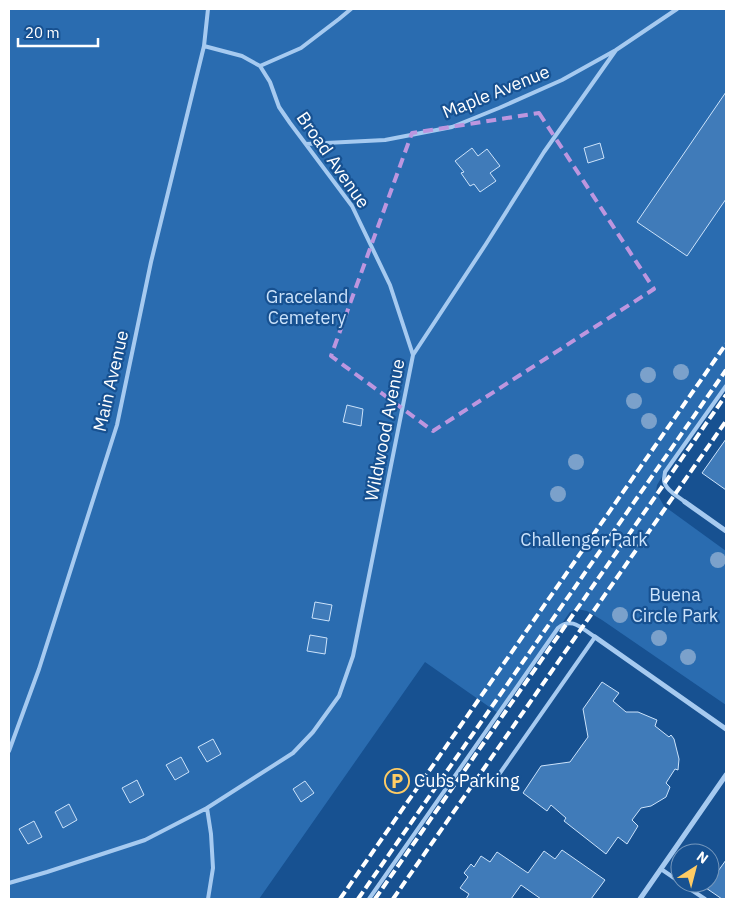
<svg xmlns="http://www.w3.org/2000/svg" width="735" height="908" viewBox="0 0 735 908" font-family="'IBM Plex Sans',sans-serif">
<rect width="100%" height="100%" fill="#175191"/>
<path fill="#2a6cb0" d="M9,9H726V384L665,472L657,485L656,492L664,506L726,551V705L602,620L587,611L577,609L570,612L498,713L425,662L259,899H9Z"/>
<path fill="#407bb9" stroke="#cce3fb" d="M726,92V199L687,256L637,222Z
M600,143L604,158L588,163L584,148Z
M472,148L478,156L487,149L500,166L490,173L496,181L480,192L474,184L470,186L461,173L464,172L455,161Z
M347,405L363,409L361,426L343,422Z
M726,439V490L702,473Z
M315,602L332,605L329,621L312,618Z
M310,635L327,638L325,654L307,651Z
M602,682L619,693L613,701L626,712H638L657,720L655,726L669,737L671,735L674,739L679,759L678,770L675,769L666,783L670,787L666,797L651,806L641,808L632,820L638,826L627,844L618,837L606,854L564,821L566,818L551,805L547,811L523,793L541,766L570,762L588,737L583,709Z
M213,739L221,754L207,762L198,747Z
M181,757L189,772L175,780L166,765Z
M137,780L144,795L130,803L122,788Z
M305,781L314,793L301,802L293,789Z
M69,804L77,820L63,828L55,812Z
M34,821L42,837L28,844L19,829Z
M562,850L605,880L591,899H541L521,885L511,899H466L469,894L460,888L468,877L464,873L471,864L474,867L481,856L490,862L497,852L528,873L544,851L555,859Z
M726,860V899H722L706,888Z"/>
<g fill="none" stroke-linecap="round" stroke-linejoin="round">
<path stroke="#a6caf0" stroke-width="4" d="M204,46L242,56L260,66L270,82L279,107L290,123L352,206L390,285L413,355
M260,66L301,48L339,19L351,9
M306,144L385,140L452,127L499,108L562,80L616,50L677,9
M685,502C678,496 665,490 664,480C664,477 665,474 665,472L726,386
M9,751L39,669L117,425L151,262L204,46L208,9
M661,869L680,882
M9,883L47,872L145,840L207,808
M681,883L705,899
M208,899L213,868L211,834L207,808L293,753L313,732L339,696L353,656L413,355L486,244L544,152L616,50
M369,899L558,628C572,616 582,629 595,637L493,783"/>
<path stroke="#a6caf0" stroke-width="5" d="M685,502L726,531
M595,637L726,729
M640,899L726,775"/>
<path stroke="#fff" stroke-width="4" stroke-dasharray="9 4" stroke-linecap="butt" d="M340,899L726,344
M358,899L726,370
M375,899L726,395
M393,899L726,421"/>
</g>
<g fill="#7ba1cb">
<circle cx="681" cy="372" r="8"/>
<circle cx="648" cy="375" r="8"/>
<circle cx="634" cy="401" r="8"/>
<circle cx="649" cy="421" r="8"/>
<circle cx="576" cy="462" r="8"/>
<circle cx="558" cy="494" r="8"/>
<circle cx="718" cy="560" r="8"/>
<circle cx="620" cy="615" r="8"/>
<circle cx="659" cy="638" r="8"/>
<circle cx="688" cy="657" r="8"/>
</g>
<path fill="none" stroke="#bd96df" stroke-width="4" stroke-dasharray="10 6" stroke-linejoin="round" d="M539,113L654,289L433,431L331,356L412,133Z"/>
<defs>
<symbol id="parking-ring" viewBox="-11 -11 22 22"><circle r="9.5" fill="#175191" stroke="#ffcc64" stroke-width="1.5"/><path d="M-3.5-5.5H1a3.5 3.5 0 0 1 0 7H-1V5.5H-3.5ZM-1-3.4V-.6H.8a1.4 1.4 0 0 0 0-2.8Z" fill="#ffcc64"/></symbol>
</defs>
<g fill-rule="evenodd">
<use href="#parking-ring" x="383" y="767" width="28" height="28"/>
</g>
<g text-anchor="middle" stroke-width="4.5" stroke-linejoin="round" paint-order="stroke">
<g font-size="18" fill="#fff" stroke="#175191">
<text transform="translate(496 92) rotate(-22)" y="6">Maple Avenue</text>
<text transform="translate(333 160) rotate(55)" y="6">Broad Avenue</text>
<text transform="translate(111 381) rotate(-77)" y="6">Main Avenue</text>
<text transform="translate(385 430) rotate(-79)" y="6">Wildwood Avenue</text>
</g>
<g font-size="18" fill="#cce3fb" stroke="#175191">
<text x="307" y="303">Graceland<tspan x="307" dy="21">Cemetery</tspan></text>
<text x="584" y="546">Challenger Park</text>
<text x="675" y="601">Buena<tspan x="675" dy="21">Circle Park</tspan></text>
</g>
<g font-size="18" fill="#fff" stroke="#175191" text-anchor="start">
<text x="414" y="787">Cubs Parking</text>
</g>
</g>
<rect width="735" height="908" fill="none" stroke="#ffffff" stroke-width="20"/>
<g transform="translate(695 868) rotate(36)"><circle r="24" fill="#175191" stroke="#7497bd"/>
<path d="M0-4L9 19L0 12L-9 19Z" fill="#ffcc64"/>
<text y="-8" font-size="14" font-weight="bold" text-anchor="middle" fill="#ffffff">N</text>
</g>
<path d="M18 38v8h80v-8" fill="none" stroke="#ffffff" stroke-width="2.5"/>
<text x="25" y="38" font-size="15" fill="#ffffff" stroke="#175191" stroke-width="4" paint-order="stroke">20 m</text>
</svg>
